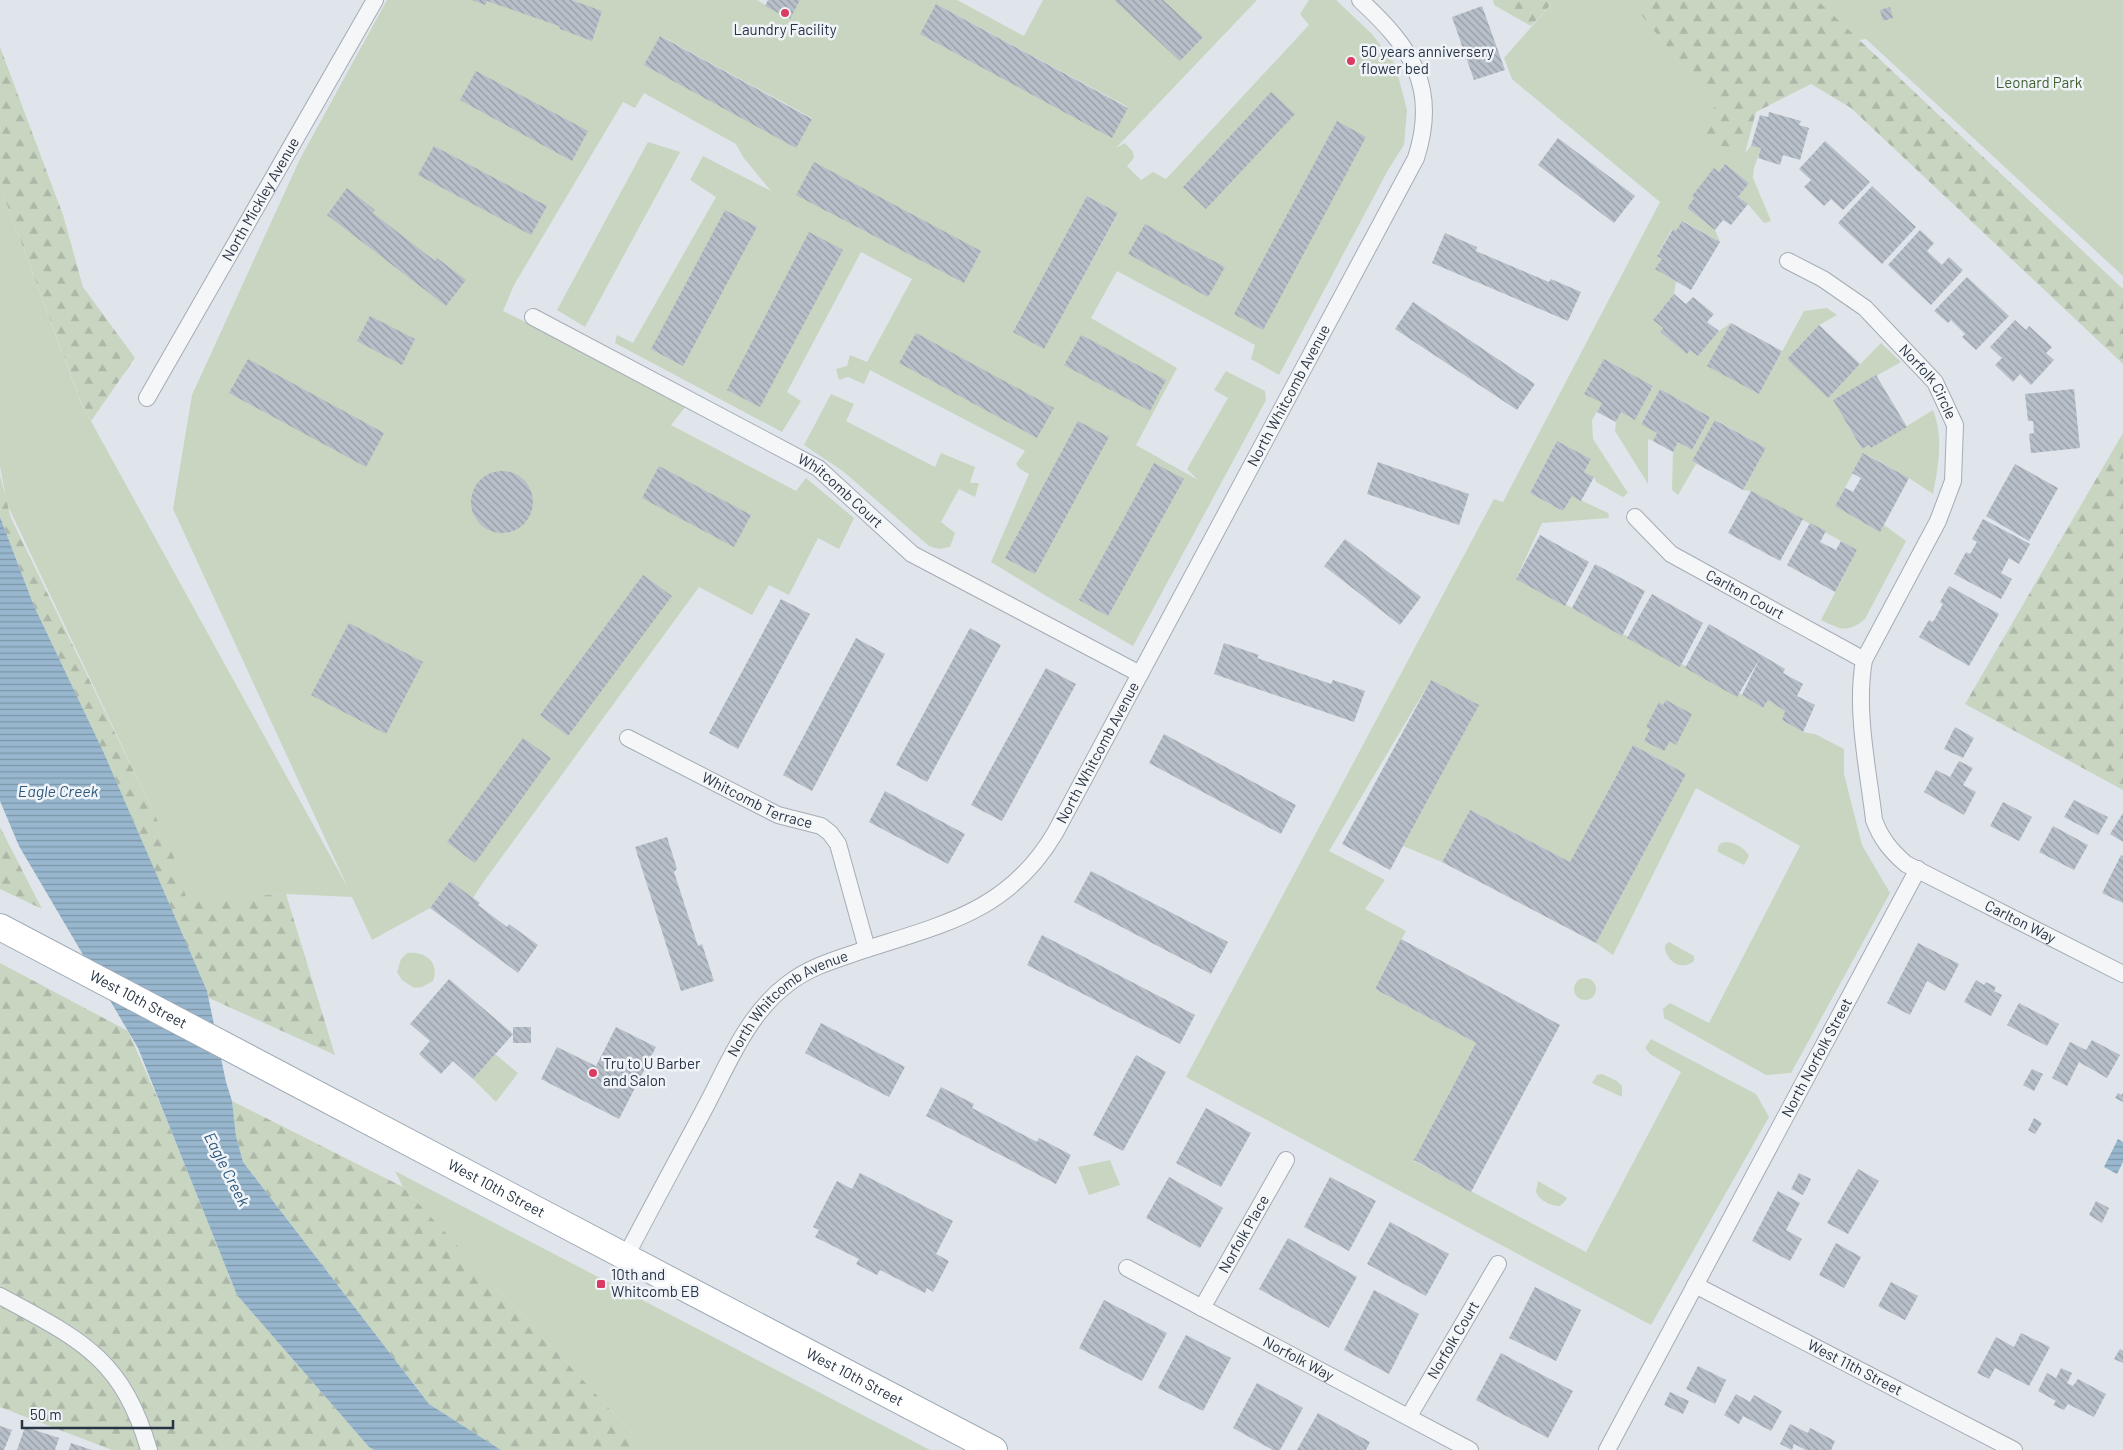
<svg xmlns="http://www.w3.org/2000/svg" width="2123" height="1450" viewBox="0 0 2123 1450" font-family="Barlow,sans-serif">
<defs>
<pattern id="forest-firs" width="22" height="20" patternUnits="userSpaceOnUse" patternTransform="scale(1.25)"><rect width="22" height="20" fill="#c8d5c1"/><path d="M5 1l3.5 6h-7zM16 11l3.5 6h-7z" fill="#acb7a7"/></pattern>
<pattern id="water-rules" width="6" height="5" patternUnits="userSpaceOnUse" patternTransform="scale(1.25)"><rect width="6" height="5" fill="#98b7ce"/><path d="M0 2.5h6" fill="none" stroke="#7c96a9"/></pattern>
<pattern id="building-back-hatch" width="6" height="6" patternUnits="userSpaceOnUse" patternTransform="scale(1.25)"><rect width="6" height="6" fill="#b7bfc9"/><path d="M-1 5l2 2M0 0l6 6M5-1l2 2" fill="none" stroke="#959ca5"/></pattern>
</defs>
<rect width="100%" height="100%" fill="#e0e5eb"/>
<path fill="#c8d5c1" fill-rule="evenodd" d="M387,0H757L789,19L800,0H957L1024,36L1043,0H1257L1116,148L1125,143L1133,152L1134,158L1127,166L1141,180L1153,172L1166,179L1309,25L1300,14L1309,0H1336L1372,34L1395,64L1407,110L1404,145L1388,170L1279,375L1251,359L1255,345L1117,271L1091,318L1177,368L1136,445L1198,480L1187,469L1228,398L1214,390L1226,371L1265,391L1266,400L1133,646L1048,597L991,562L1029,474L1020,469L1016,464L1025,451L870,370L864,384L848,377L839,380L836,369L847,366L850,355L867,362L912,279L861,252L787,392L801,401L782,432L615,343L617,335L633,343L716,197L690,180L703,156L771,191L743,157L736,144L644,93L635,108L623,102L514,285L503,311L607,362L686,406L671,425L796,491L806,478L854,518L839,549L818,538L789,595L769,585L752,615L699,587L482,884L473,898L450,881L430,908L372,940L352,897L286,894L187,901L152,809L7,504L0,466V186L81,403L348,888L173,509L192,395L300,159ZM936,4L1128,107L1112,137ZM661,36L812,118L796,147L645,65ZM1088,196L1118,214L1044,348Z
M1555,0H1629L1715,106L1697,138L1745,153L1751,146L1761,148L1754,168L1753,178L1771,221L1764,223L1748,204L1738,197L1749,183L1725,164L1719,172L1715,169L1687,208L1715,230L1720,242L1683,221L1676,231L1672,229L1657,255L1662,259L1656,269L1676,282L1674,294L1653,320L1663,328L1660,332L1687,354L1690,350L1698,356L1719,331L1731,323L1708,366L1759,394L1804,311L1827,308L1837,315L1819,325L1787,359L1828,397L1881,343L1901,362L1833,400L1862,449L1869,445L1871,448L1933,410C1944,437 1938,467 1933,494L1909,478L1864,453L1835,506L1880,531L1884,525L1906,541L1865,619C1847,634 1840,629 1821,620L1857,550L1751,491L1743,490L1766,448L1716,420L1692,461L1696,464L1678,495L1672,490L1673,452L1678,442L1692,450L1710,417L1660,389L1641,423L1657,433L1653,441L1648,439V484L1615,431L1616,422L1621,412L1635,420L1653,386L1604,359L1585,394L1602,403L1592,420L1593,439L1628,493L1623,497L1596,482L1594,477L1584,472L1591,459L1557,441L1530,493L1563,511L1572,496L1608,513L1609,518L1542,523L1516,579L1742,695L1763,708L1768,700L1785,711L1782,720L1803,732L1815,734L1844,749V774L1862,845L1890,893L1791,1073L1766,1075L1664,1018L1663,1009L1670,1003L1709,1023L1800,846L1696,788L1613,955L1596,943L1686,774L1633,745L1570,862L1470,810L1442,862L1403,846L1478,706L1431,680L1329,851L1385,880L1365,909L1406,931L1375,989L1476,1043L1414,1161L1586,1252L1681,1072L1650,1054L1645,1048L1651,1039L1756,1094L1769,1117L1651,1325L1186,1077L1494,499L1503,502L1660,202L1512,79L1504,58Z
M1705,0H2123V276L1866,39L1751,56Z
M648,142L680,152L585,327L557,310Z
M831,394L854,404L846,421L935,467L941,453L975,467L970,483H979L975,497L959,489L941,522L955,533L950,547L939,549L929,546L844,472L804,445Z
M1726,842C1736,843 1744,847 1749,856L1744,865L1718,852V847L1721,843Z
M1669,942L1694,956V961C1682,972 1664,960 1665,945Z
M407,953C425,951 440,962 433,981L422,987L414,988L402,980L397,972L401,959Z
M1574 989a11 11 0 1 1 22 0a11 11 0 1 1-22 0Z
M495,1054L518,1073L496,1102L473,1079Z
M1602,1074L1617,1081L1622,1086V1097L1592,1083L1597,1075Z
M1110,1160L1120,1185L1089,1195L1078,1167Z
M395,1171L930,1450H648L403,1187Z
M1538,1181L1566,1197L1567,1199L1560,1206C1551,1206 1540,1201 1536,1192Z"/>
<path fill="url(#forest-firs)" d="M1493,0H1555L1531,26L1494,5Z
M1629,0H1817L2123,289V364L1851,108L1811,84L1756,112L1745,153L1696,138L1715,106Z
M0,47L63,215L83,287L135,358L91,421L81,402L0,186Z
M2123,433V790L1965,704Z
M0,475L11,518L152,809L173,855L187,900L286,894L335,1055L209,998L103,751L34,606L0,517Z
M0,827L42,909L0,889Z
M0,963L128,1031L161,1106L237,1295L369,1447L374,1450H112L0,1407Z
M232,1101L403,1187L648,1450H501L429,1404L243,1162L236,1136Z"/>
<path fill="url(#water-rules)" d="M0,517L34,606L103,751L207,991L226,1082L232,1101L236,1136L243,1162L429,1404L501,1450H374L369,1447L237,1295L138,1048L19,846L0,801Z
M2118,1139L2123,1142V1162L2117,1174L2104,1167Z"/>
<path fill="url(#building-back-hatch)" d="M472,0H571L602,11L592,41L560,29L559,26L487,1L485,5Z
M768,0H800L790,19L765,6Z
M1114,0H1163L1203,37L1180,61Z
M936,4L1128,108L1112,138L920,34Z
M1482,6L1505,70L1474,80L1452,17Z
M1890,7L1893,18L1883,21L1880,10Z
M660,36L812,119L796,148L644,65Z
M476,71L588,131L572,161L460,100Z
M1271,92L1295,114L1206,209L1183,187Z
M1769,112L1801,121L1799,125L1809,128L1800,160L1783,155L1780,165L1758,158L1761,148L1751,146L1760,115L1768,117Z
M1337,121L1366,137L1263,330L1234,314Z
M1558,138L1635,196L1614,223L1538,165Z
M1825,141L1870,182L1843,210L1831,199L1824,206L1804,187L1811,180L1799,169Z
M434,146L547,206L531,235L418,175Z
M814,162L981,251L964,283L796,195Z
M1725,164L1749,183L1738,197L1748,204L1731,225L1723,220L1715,230L1687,208L1694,198L1692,196L1714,168L1719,172Z
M1872,186L1916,227L1882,264L1838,223Z
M347,188L375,210L373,213L435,261L437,258L466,280L446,306L327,215Z
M1087,196L1118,213L1044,349L1013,332Z
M725,210L757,227L683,366L651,349Z
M1682,221L1720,242L1691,290L1655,269L1662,259L1657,256L1673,229L1676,231Z
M1145,224L1225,267L1208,297L1128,254Z
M1920,230L1934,243L1927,251L1942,265L1949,257L1963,270L1931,305L1888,265Z
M809,232L843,250L760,407L727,390Z
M1445,233L1477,247L1476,251L1549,282L1551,279L1581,292L1568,321L1432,263Z
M1967,277L2009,316L1976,350L1962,337L1965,334L1951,320L1948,323L1934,311Z
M1674,294L1686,304L1693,297L1714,314L1707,322L1719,331L1698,356L1690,350L1687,354L1660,332L1663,328L1653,320Z
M1413,302L1535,384L1517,410L1395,329Z
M370,316L415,339L402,365L357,341Z
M2015,320L2026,330L2029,326L2052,347L2046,353L2054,360L2031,385L2020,374L2013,382L1995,365L2002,358L1990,347Z
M1731,323L1782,351L1759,394L1707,366Z
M1819,325L1860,364L1828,398L1787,359Z
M916,333L1054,408L1037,438L899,363Z
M1081,335L1166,380L1150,411L1064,365Z
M248,359L384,433L366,467L229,393Z
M1604,359L1653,386L1635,420L1621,412L1616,422L1597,412L1602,403L1584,394Z
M1876,375L1907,427L1871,448L1869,445L1862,449L1833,400Z
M1660,389L1710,417L1692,450L1678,442L1673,452L1653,441L1657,433L1641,424Z
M2074,389L2080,448L2031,453L2029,434L2034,433L2033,421H2028L2025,394Z
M1715,420L1766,448L1743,490L1692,461Z
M1078,421L1109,437L1035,574L1005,558Z
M1557,441L1591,459L1584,472L1594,477L1581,501L1572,496L1563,511L1530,493Z
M1863,453L1909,478L1880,532L1835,506L1845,488L1853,492L1861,478L1852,473Z
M1378,462L1469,494L1459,525L1367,494Z
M1154,463L1184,479L1108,616L1079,600Z
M2015,464L2058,488L2029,541L1986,516Z
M659,466L751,515L734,547L642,498Z
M471 502a31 31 0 1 1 62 0a31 31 0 1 1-62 0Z
M1751,491L1803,519L1780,561L1728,533Z
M1983,519L2030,544L2019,564L2009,558L2001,573L2012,579L2001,599L1954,574L1966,552L1970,554L1977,542L1972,539Z
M1810,523L1826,531L1820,542L1836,550L1841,541L1857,550L1835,592L1787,565Z
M1540,535L1589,562L1565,606L1516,579Z
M1345,539L1421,597L1400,625L1324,566Z
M1595,564L1645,591L1622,636L1572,608Z
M643,575L672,596L568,736L540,715Z
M1949,586L1999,614L1969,666L1919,637L1929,620L1933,622L1943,604L1940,602Z
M1652,594L1703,623L1680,667L1627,638Z
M781,599L810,614L738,749L709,733Z
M349,623L423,662L386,734L311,695Z
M1709,624L1785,669L1783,673L1803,684L1797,696L1815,705L1803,732L1782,720L1785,711L1768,700L1763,708L1742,695L1760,658L1737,697L1685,668Z
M970,628L1001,645L927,782L896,765Z
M856,638L885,654L812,791L783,775Z
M1224,643L1259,655L1257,658L1331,684L1333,680L1365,691L1354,722L1214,674Z
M1046,668L1076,684L1002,821L971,805Z
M1431,680L1479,705L1390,870L1342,844Z
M1666,700L1692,714L1676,745L1670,741L1664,751L1644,741L1650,729L1646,727L1659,702L1663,705Z
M1955,727L1974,738L1963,758L1944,749Z
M1164,734L1296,805L1281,834L1149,763Z
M523,738L551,758L475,863L447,842Z
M1633,745L1686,774L1596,943L1442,862L1470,810L1570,862Z
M1959,761L1973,768L1963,785L1976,792L1964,815L1924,792L1936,770L1950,777Z
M885,791L965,834L948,864L869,822Z
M2074,800L2108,817L2098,835L2064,817Z
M2003,802L2032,817L2019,841L1990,826Z
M2123,813V842L2110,834Z
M2053,826L2088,845L2074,870L2039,852Z
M667,837L677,869L674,872L698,946L702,944L714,981L681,991L635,847Z
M2121,855L2123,856V903L2102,893Z
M1091,871L1228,942L1211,974L1074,902Z
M450,881L480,903L478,905L507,927L509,924L538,945L518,973L430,908Z
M1042,935L1195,1015L1180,1044L1027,965Z
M1401,939L1560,1025L1471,1192L1414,1160L1476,1043L1375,989Z
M1918,943L1959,964L1945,991L1927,981L1910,1015L1887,1003Z
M449,979L513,1034L473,1079L453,1061L441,1074L419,1054L430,1041L410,1024Z
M1976,980L1984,985L1986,982L1996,987L1994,991L2002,995L1991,1016L1964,1002Z
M2019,1003L2059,1024L2047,1046L2007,1025Z
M821,1023L905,1067L889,1097L805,1053Z
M513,1027H531V1043H513Z
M616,1027L656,1047L619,1119L541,1079L557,1047L596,1066Z
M2092,1040L2120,1055L2107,1078L2079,1062L2067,1086L2052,1078L2070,1042L2086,1050Z
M1136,1055L1166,1072L1123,1151L1093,1135Z
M2032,1069L2043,1074L2034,1091L2023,1085Z
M941,1087L974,1104L972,1108L1037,1142L1039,1138L1071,1155L1056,1184L926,1116Z
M2123,1092V1102L2115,1098L2118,1093L2122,1095Z
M1206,1108L1251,1133L1221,1187L1176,1163Z
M2034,1118L2042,1123L2035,1134L2028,1130Z
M1858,1169L1879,1181L1848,1234L1827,1223Z
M860,1173L953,1221L936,1254L949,1261L933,1292L927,1288L925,1293L880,1270L877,1275L856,1264L859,1259L815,1237L819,1230L813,1227L837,1181L852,1189Z
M1799,1173L1811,1179L1803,1195L1791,1189Z
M1169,1177L1223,1208L1200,1248L1146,1218Z
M1330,1177L1376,1201L1349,1251L1304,1227Z
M1778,1191L1800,1203L1786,1230L1802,1239L1790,1261L1752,1241Z
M2096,1201L2109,1208L2102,1223L2089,1215Z
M1390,1222L1449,1254L1426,1296L1367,1264Z
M1288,1238L1357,1277L1329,1328L1259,1289Z
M1836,1243L1861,1257L1844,1288L1819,1275Z
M1891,1282L1918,1296L1905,1320L1878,1306Z
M1535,1287L1581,1310L1556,1361L1509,1338Z
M1374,1290L1419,1314L1389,1374L1344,1350Z
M1104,1300L1167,1333L1142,1381L1079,1348Z
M2021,1333L2050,1347L2029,1386L1995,1368L1989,1379L1977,1373L1996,1337L2014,1347Z
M1186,1335L1231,1358L1203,1411L1158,1388Z
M2120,1349L2123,1351V1363L2114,1359Z
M1501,1353L1573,1391L1548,1438L1476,1400Z
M1698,1366L1726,1380L1715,1404L1686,1389Z
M2061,1368L2072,1373L2067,1383L2073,1386L2078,1379L2106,1394L2094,1417L2068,1404L2064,1410L2053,1405L2056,1401L2038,1391L2047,1373L2056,1378Z
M1257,1383L1303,1408L1280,1450H1273L1233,1428Z
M1670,1392L1689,1401L1683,1414L1664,1405Z
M1736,1394L1750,1402L1754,1395L1782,1411L1771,1431L1743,1416L1739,1424L1724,1415Z
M1318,1413L1370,1442L1366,1450H1297Z
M1790,1424L1808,1433L1810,1428L1835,1441L1831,1450H1806L1794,1444L1792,1450L1780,1444Z
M0,1426L12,1430L4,1450H0Z
M25,1427L59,1438L55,1450H17Z
M71,1443L92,1450H69Z"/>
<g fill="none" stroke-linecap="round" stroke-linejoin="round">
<defs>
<g id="minor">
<path id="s1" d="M1788,261L1823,279L1865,308L1935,382L1955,425L1953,481L1938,521L1864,660C1855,712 1868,768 1874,820C1881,839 1891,851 1906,864L2123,974"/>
<path id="s2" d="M533,317L818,468L912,554L1140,674"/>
<path id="s3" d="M147,398L375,0"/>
<path id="s4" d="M1635,517L1671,554L1864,660"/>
<path id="s5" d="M628,738L778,815L821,826L830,833L838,844L867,949"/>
<path id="s6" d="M625,1258C652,1206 680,1155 707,1104C729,1062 749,1012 789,983C811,966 838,959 864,950C944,924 1009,911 1055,833L1416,158C1439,87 1411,47 1360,0"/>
<path id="s7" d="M1127,1268L1470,1450"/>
<path id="s8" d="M1695,1285L2014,1450"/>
<path d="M0,1296C79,1339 122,1357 149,1450"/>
<path id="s9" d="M1202,1308L1286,1160"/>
<path id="s10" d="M1409,1416L1498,1264"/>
<path id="s11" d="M1607,1450L1918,869"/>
</g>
<g id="primary">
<path id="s12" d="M0,927C332,1101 662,1277 994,1450"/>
</g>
</defs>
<use href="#minor" stroke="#a5acb6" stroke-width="18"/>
<use href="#primary" stroke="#9fabb8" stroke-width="28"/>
<use href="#minor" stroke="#f4f6f8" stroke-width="16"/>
<use href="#primary" stroke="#fff" stroke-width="26"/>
</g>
<g fill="#db3a62" stroke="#f0f4f8" stroke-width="2">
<circle cx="785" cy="13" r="5"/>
<circle cx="1351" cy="61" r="5"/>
<circle cx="593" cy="1073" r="5"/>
<rect x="596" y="1279" width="10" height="10" rx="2.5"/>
</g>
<g text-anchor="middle" stroke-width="5" stroke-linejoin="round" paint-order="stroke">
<g font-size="15" fill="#273444" stroke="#f0f4f8" text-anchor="start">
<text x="785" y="35" text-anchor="middle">Laundry Facility</text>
<text x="1361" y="57">50 years anniversery<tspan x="1361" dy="17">flower bed</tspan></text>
<text x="603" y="1069">Tru to U Barber<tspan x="603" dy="17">and Salon</tspan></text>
<text x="611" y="1280">10th and<tspan x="611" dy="17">Whitcomb EB</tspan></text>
</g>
<g font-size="15" fill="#406133" stroke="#f0f4f8">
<text x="2039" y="88">Leonard Park</text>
</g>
<g font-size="15" fill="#273444" stroke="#f0f4f8">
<text dy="5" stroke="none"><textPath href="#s3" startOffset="229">North Mickley Avenue</textPath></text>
<text dy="5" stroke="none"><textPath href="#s1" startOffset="188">Norfolk Circle</textPath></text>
<text dy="5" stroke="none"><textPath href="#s6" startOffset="1131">North Whitcomb Avenue</textPath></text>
<text dy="5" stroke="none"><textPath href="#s2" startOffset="354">Whitcomb Court</textPath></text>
<text dy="5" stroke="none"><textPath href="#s4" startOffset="136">Carlton Court</textPath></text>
<text dy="5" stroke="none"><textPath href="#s6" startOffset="726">North Whitcomb Avenue</textPath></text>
<text dy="5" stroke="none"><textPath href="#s5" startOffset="144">Whitcomb Terrace</textPath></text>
<text dy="5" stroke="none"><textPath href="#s1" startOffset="840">Carlton Way</textPath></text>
<text dy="5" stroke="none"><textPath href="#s12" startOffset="156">West 10th Street</textPath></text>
<text dy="5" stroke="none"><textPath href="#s6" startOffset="308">North Whitcomb Avenue</textPath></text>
<text dy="5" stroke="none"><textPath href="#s11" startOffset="445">North Norfolk Street</textPath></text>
<text dy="5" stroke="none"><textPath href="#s12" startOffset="561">West 10th Street</textPath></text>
<text dy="5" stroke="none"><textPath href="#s9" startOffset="85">Norfolk Place</textPath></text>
<text dy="5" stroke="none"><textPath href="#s10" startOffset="88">Norfolk Court</textPath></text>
<text dy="5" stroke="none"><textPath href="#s7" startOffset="194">Norfolk Way</textPath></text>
<text dy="5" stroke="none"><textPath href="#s8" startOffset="180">West 11th Street</textPath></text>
<text dy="5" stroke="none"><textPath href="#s12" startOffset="966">West 10th Street</textPath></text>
</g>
<g font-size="16" font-style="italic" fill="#2d587c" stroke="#f0f4f8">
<text x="58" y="797">Eagle Creek</text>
<text transform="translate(227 1169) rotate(63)" y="6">Eagle Creek</text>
</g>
</g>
<path d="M22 1420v8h151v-8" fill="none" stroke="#273444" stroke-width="2.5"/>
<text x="30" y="1420" font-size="15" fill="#273444" stroke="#f0f4f8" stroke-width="4" paint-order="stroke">50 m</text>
</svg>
